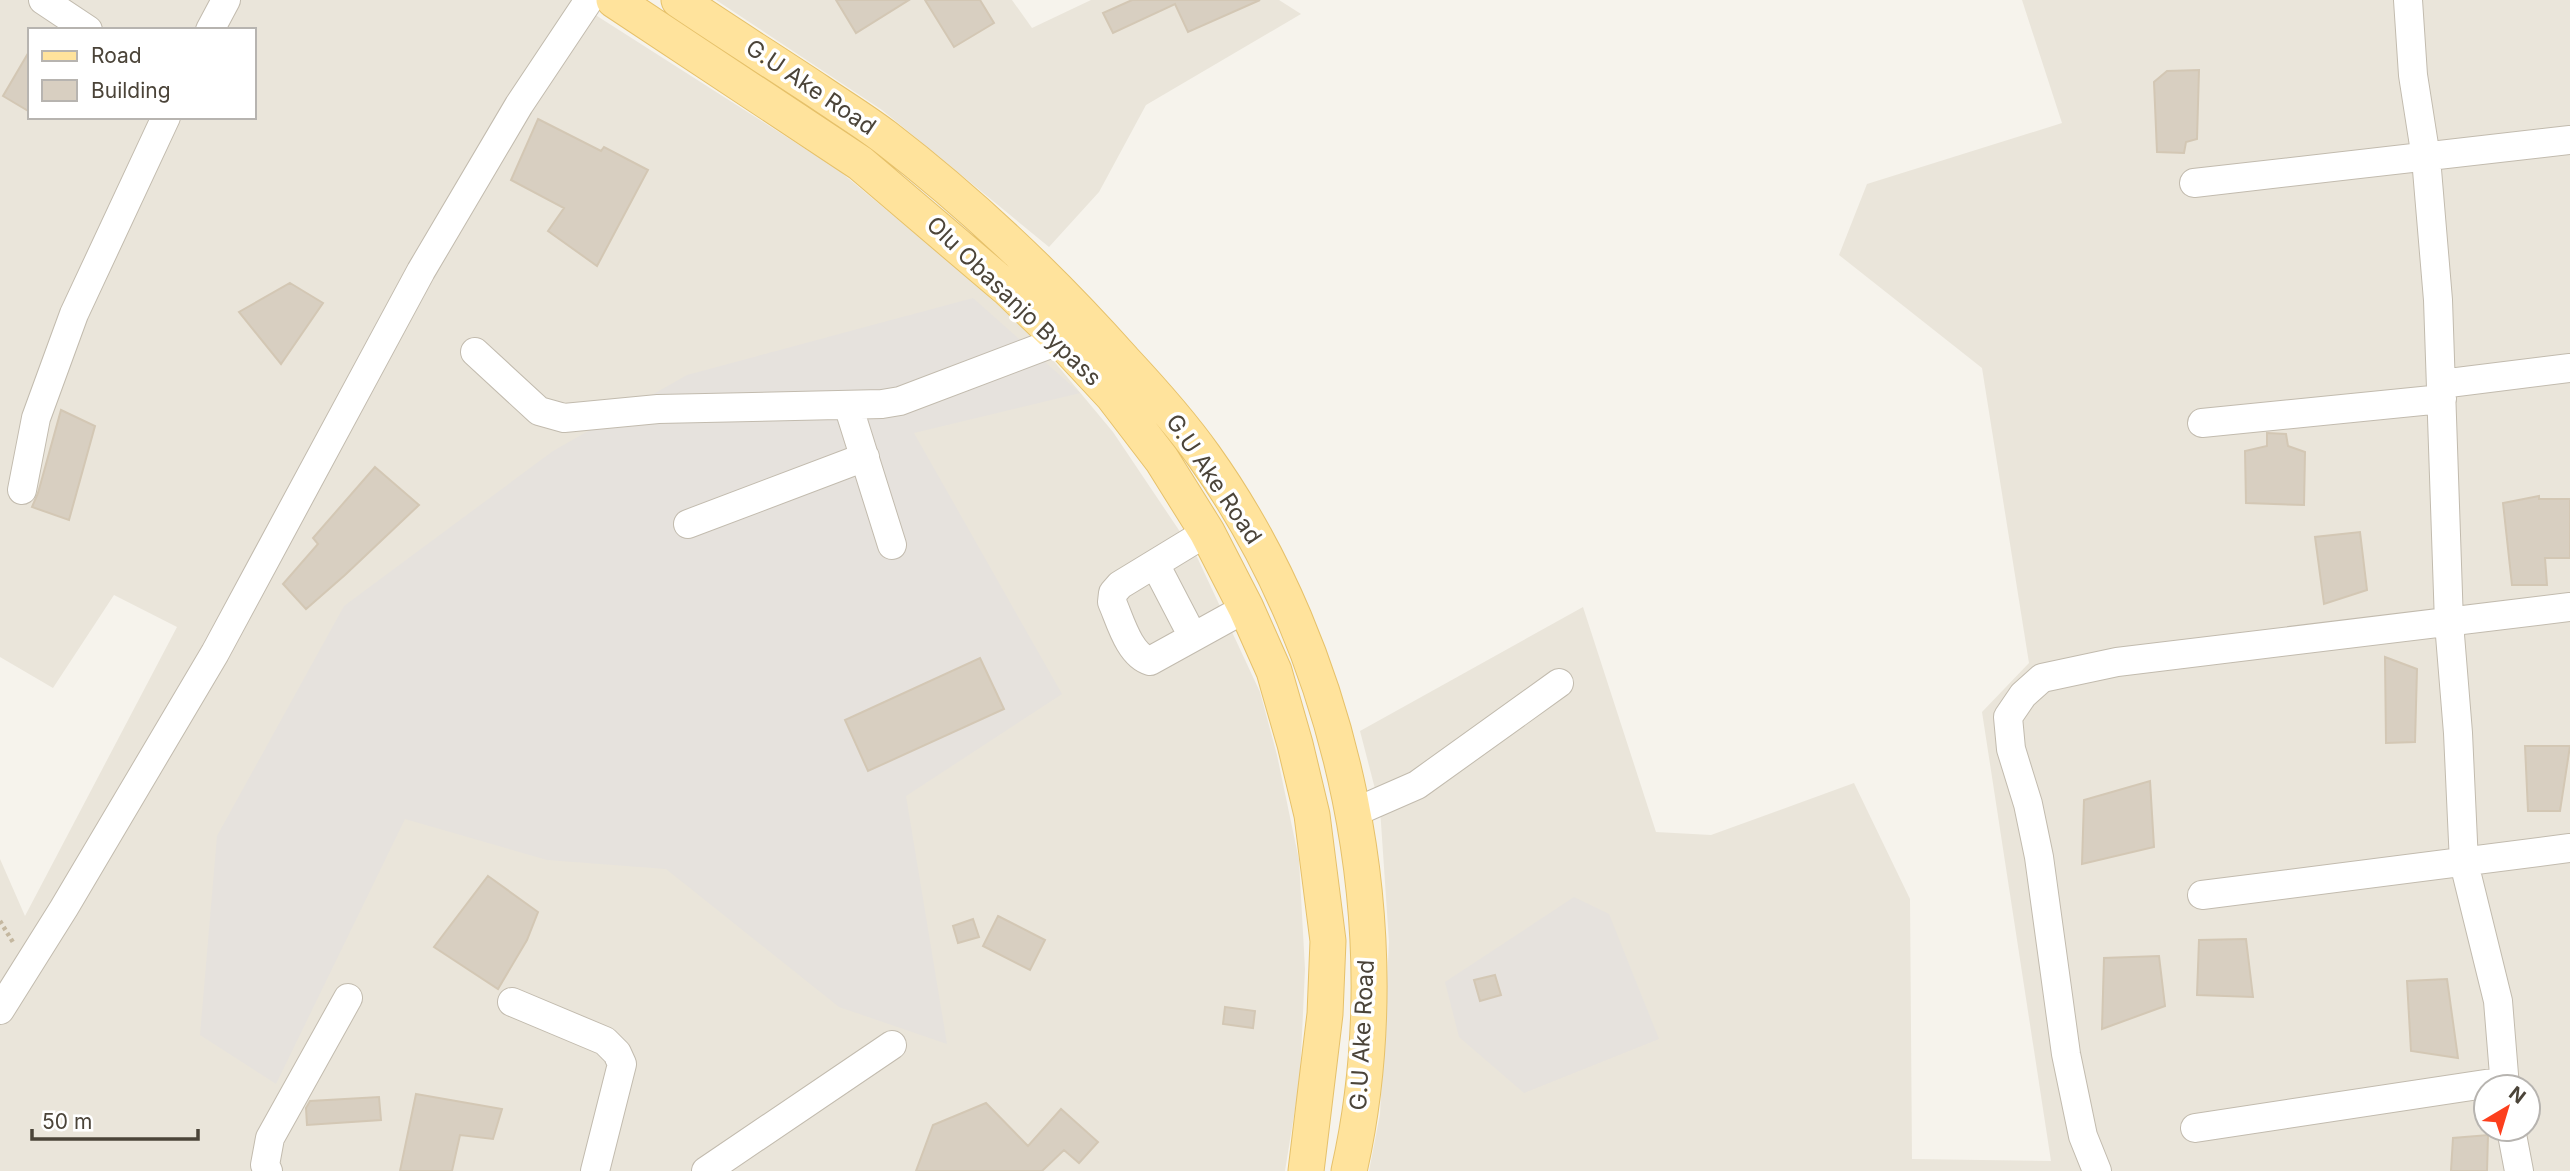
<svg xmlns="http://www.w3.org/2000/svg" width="2570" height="1171" viewBox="0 0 2570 1171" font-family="Inter,sans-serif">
<rect width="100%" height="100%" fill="#f6f3ec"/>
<path fill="#eae5da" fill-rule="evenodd" d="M0,0H572L837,169L964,274L1038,342L1113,432L1197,557L1260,692L1277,755L1299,860L1305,969L1300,1078L1285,1171H0V859L25,916L177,627L114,595L53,688L0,657ZM30,30H254V117H30Z
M716,0H1012L1032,28L1091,0H1279L1301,14L1146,105L1099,192L1049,247L882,110Z
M2022,0H2570V1171H1369L1380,1114L1389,942L1380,808L1360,731L1583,607L1656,832L1711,835L1854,783L1910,899L1912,1159L2051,1161L1982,712L2029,663L1982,368L1839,255L1867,184L2062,123ZM2486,1087H2528V1129H2486Z"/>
<path fill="#e6e2dd" d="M973,298L1080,393L914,433L1062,694L906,796L947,1044L839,1007L666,869L547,860L405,819L276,1084L200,1035L217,836L344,606L553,451L687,375Z
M1574,897L1609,914L1659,1039L1524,1093L1459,1037L1445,982Z"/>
<path fill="#d8cfc1" stroke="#d3c7b4" stroke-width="2" d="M836,0H909L856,33Z
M925,0H980L994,23L954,47Z
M1132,0H1260L1188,32L1175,4L1113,33L1103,13Z
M30,50V112L3,96Z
M2199,70L2197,139L2186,142L2184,153L2157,152L2154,82L2167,71Z
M538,119L601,151L604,147L648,170L597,266L548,231L564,208L511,180Z
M290,283L323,303L281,364L239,312Z
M61,410L95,426L69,520L32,507L38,493Z
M2267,433L2286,434L2288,446L2305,452L2304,505L2246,503L2245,451L2267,446Z
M375,467L419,505L345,575L306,609L283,584L318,544L313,538Z
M2539,496V499H2570V558H2545L2547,585H2512L2503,503Z
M2360,532L2367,590L2324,604L2315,537Z
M2385,657L2417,669L2415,742L2386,743Z
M980,658L1004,709L868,771L845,720Z
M2525,746H2570L2560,811H2528Z
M2150,781L2154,847L2082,864L2084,800Z
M488,876L538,912L527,940L498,989L434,947Z
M998,916L1045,940L1030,970L983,946Z
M973,919L979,937L958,943L953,926Z
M2246,939L2253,997L2197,995L2199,940Z
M2159,956L2165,1006L2102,1029L2104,958Z
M1495,975L1501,995L1480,1001L1474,980Z
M2447,979L2458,1058L2411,1051L2407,981Z
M1225,1007L1255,1011L1253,1028L1223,1024Z
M416,1094L502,1109L493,1139L460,1135L452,1171H400Z
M379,1097L381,1120L307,1125L306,1108L310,1101Z
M986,1103L1028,1146L1061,1109L1098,1142L1079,1163L1064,1150L1042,1171H916L933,1125Z
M2488,1135L2487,1171H2451L2453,1138Z"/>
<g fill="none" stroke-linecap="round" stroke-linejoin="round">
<defs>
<path id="minor" d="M43,0L88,30
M2408,0L2413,75L2426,158L2438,300L2449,623L2458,733L2464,863L2498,1001L2505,1087
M210,30L226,0
M2194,183L2570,140
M475,352L539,411L564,418L658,409L882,404L900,401L1061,340
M2441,384L2570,368
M848,405L892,545
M2202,423L2442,399
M22,490L36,418L74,314L166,117
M688,524L865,457
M1207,532L1120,585L1113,593L1112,602C1120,620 1129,655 1150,661L1246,608
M1155,564L1193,637
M1353,813L1417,785L1559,683
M2202,895L2570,848
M512,1002L605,1041L617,1053L622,1064L595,1171
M0,1010L64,908L215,653L421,271L519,105L589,0
M2195,1128L2505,1081
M2511,1129L2519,1171
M268,1171L265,1165L270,1138L348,998
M706,1171L892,1045
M2097,1171L2083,1136L2066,1054L2039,857L2028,804L2011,749L2008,717L2023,695L2042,678L2117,662L2570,607"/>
<path id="major" d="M614,0L860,163L1008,289L1061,340L1113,396L1162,460L1207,532L1246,608L1274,671L1295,744L1312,815L1328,941L1325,1014L1306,1171
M679,0C725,31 772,61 819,92C841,107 864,121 885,137C972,204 1051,279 1124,361C1152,391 1180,422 1204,456C1346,655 1403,932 1349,1171"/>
</defs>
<use href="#minor" stroke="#c2bbae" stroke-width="30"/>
<use href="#major" stroke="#e6c16a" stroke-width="37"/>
<path stroke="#c4b79f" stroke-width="4.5" stroke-dasharray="3.5 3.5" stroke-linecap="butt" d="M0,921L14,944"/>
<use href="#minor" stroke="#fff" stroke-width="28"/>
<use href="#major" stroke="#ffe39c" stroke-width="35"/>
</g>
<g text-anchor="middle" stroke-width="7" stroke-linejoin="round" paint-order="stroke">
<g font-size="23" fill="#4b4439" stroke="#fff">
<text transform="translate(811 87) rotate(34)" y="8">G.U Ake Road</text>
<text transform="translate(1014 301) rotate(44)" y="8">Olu Obasanjo Bypass</text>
<text transform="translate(1214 479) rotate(56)" y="8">G.U Ake Road</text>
<text transform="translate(1362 1035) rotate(-87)" y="8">G.U Ake Road</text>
</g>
</g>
<rect x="28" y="28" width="228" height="91" fill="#ffffff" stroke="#b7b4b0" stroke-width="2"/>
<rect x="42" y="51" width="35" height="10" fill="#ffe39c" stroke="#b7b4b0" stroke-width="2"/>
<text x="91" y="63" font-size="21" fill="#4b4439">Road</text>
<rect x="42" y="80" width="35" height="21" fill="#d8cfc1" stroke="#b7b4b0" stroke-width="2"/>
<text x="91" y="98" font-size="21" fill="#4b4439">Building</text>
<g transform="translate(2507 1108) rotate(38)"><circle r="33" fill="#ffffff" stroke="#b7b4b0" stroke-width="2"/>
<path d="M0-5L12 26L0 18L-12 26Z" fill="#fc3f1d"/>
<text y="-10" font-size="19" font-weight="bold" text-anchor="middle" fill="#4b4439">N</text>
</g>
<path d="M32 1129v10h166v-10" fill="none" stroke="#4b4439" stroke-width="3.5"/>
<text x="42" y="1129" font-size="21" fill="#4b4439" stroke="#ffffff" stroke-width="5" paint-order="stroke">50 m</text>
</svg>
